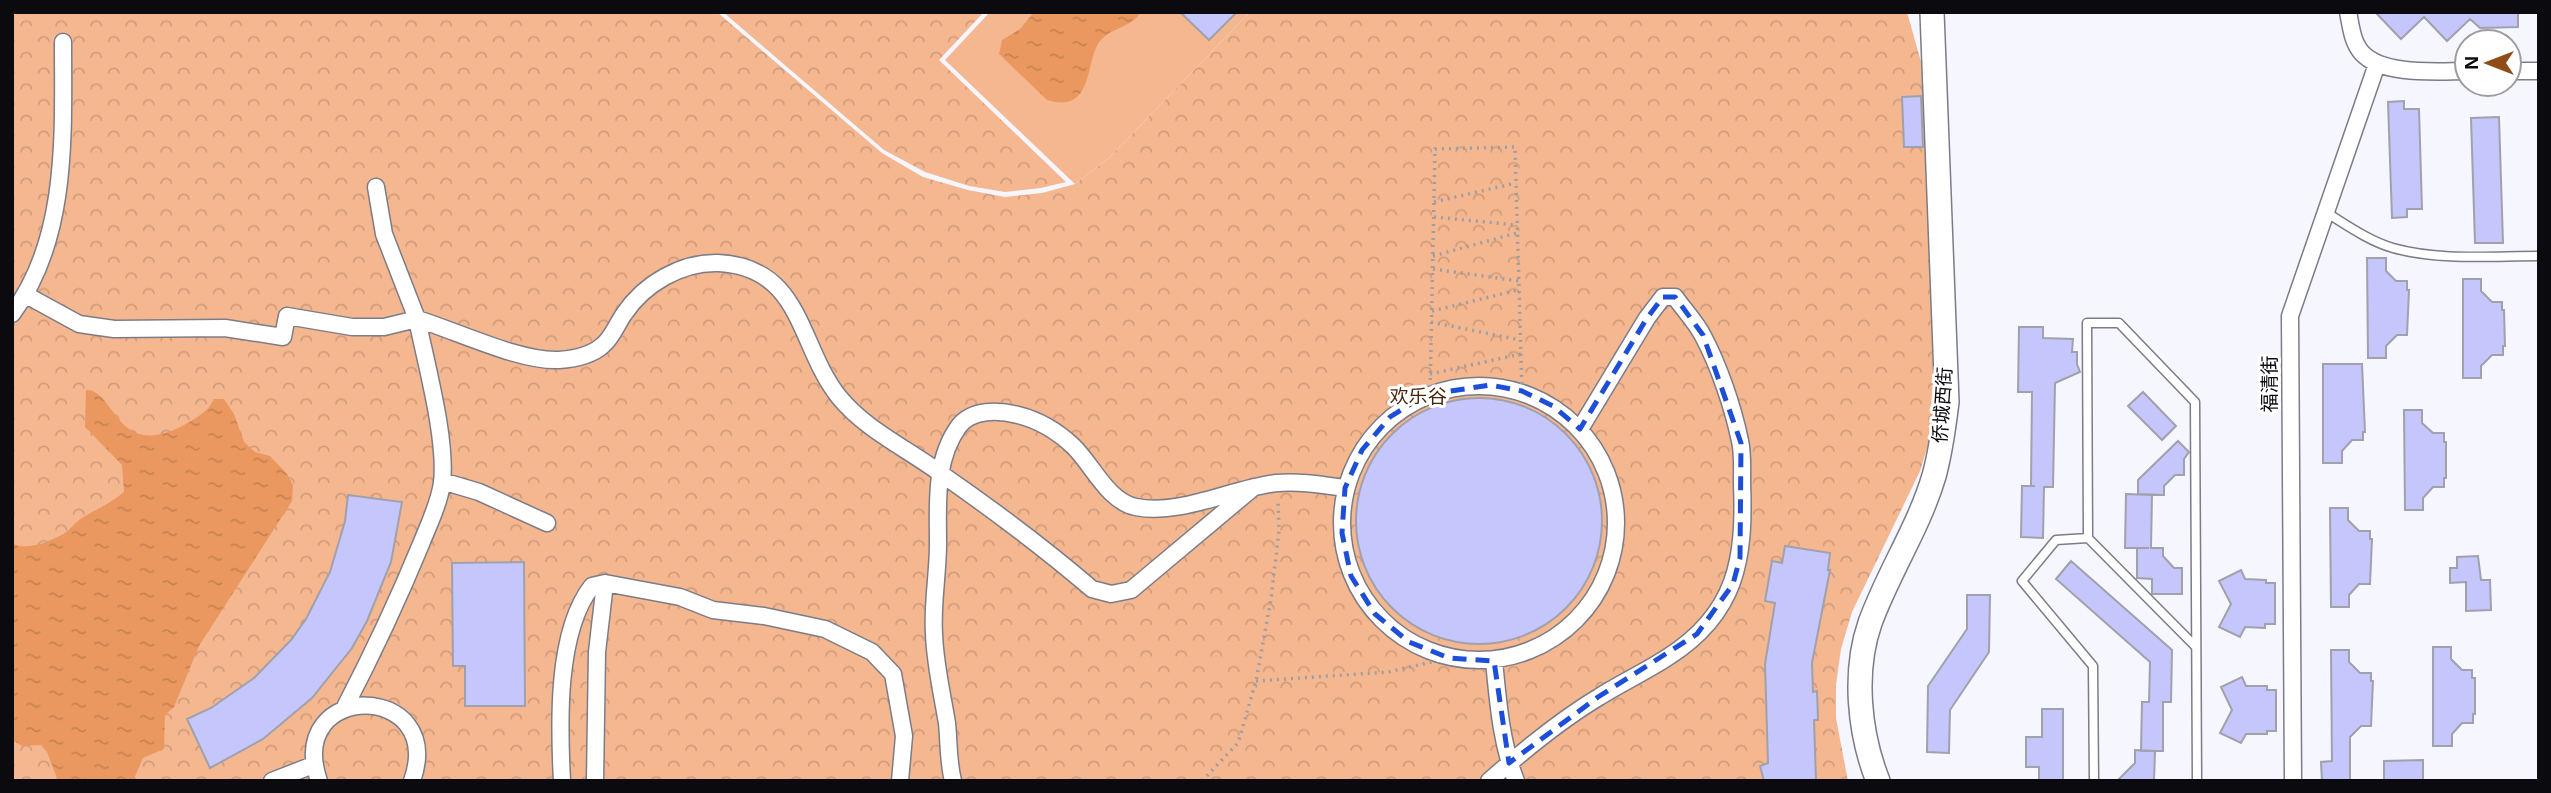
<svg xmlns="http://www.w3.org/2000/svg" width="2551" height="793" viewBox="0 0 2551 793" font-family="Helvetica,'Noto Sans SC',sans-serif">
<defs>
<pattern id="forest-crowns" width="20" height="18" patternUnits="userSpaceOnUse" patternTransform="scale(1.75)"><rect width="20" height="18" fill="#f5b790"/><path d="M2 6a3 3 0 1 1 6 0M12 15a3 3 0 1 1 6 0" fill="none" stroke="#d19c7b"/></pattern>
<pattern id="water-ripples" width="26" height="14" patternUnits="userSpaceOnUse" patternTransform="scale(1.75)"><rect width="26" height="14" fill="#ea985f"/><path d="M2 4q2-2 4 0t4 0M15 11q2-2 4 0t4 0" fill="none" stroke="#c78251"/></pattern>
</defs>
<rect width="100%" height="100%" fill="#f5f6ff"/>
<path fill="#f5b790" d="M990,12H1250L1110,157L1075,184L945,60Z"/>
<path fill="url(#forest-crowns)" d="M12,12H717L882,153L923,177L968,190L1005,197L1042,193L1075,184L1110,157L1250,12H1907L1923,69L1933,348V416L1928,445L1920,471L1852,612L1841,649L1836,685V718L1848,781H12Z
M723,12H984L939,60L1066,182L1041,188L1005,192L969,186L925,172L884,150Z"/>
<path fill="url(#water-ripples)" d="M1034,12H1141C1131,28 1112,27 1101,40C1084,58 1096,115 1047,100L999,54L1002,40L1020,29Z
M86,390C117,390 115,463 186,424C197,417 208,412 214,399H224L234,414L244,442L255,452L270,456L287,474L293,485L292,501L199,646L174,707L165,715L164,749L143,758L133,781H58L47,752L41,745L22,746L12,740V543C26,552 51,541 65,533C71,529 75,522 82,518C97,509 111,503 124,492L122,465L85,427Z"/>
<path fill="#c5c6fb" stroke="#a0a1ab" stroke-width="2" d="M1180,12H1237L1209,40Z
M2375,12H2518V27L2480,28L2470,19L2447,41L2424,17L2401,39Z
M1921,96L1923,147H1904L1902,97Z
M2404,101V109H2419L2422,209H2407V217L2392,218L2388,102Z
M2499,117L2503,243H2475L2471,118Z
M2367,258H2386V271L2396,281H2407V290H2409L2407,335H2397L2386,346V358H2368Z
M2463,279H2481V291L2492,302H2502V310H2504L2505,346H2503V355H2492L2481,366V378H2463Z
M2019,327H2043V338L2073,339L2072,352H2077V364L2080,372L2055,383L2053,487H2044L2043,538L2021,537L2022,486H2035H2031L2032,392H2018Z
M2323,364H2362L2365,432H2363V440H2352L2342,451V463H2323Z
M2143,392L2176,426L2162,440L2128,406Z
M1356 521a123 123 0 1 1 246 0a123 123 0 1 1-246 0Z
M2404,410H2422V423L2433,433H2444V442H2446V478H2444V487H2433L2423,498V510H2405Z
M2178,441L2189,452L2184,459V475H2175L2164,486V495L2138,494V480Z
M2126,494L2152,495L2151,548H2163V556L2174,568H2182V594H2152V579L2137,578V548H2149H2125Z
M348,495L402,502L391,562L367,621L352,648L312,698L263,739L210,768L187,719L211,708L254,678L291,640L306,619L330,572L345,521Z
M2330,508H2348V520L2359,531H2370V539H2372L2370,584H2359L2349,595V607H2331Z
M1785,546L1830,553L1828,570H1830L1812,663L1813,692L1817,691L1818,720H1814L1816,781H1764L1760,766L1768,763L1765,664L1775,603L1765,601L1772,561L1782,563Z
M2478,556L2481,580H2490L2491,610L2466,611V582L2450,583V568H2457V557Z
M2071,561L2172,650L2171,702H2163V751H2141L2142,702H2149L2150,662L2056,579Z
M524,562L525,706H465V666H453L452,563Z
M2241,570L2245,579L2266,580V583H2275V624H2265V628L2245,627L2240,637L2219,627L2231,604L2219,581Z
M1967,595H1990L1989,652L1950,710L1949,753L1927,752L1928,686L1967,629Z
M2433,647H2451V659L2462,670H2472V678H2475V714H2473V723H2462L2452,734V746H2433Z
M2331,650H2349V662L2360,673H2371V681H2373L2371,726H2361L2350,737V781H2322L2321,762L2332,761Z
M2242,677L2246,686H2267V690H2276V731H2267V734H2246L2241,743L2220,733L2232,710L2221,687Z
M2042,709H2063V781H2039V767H2026V737H2042Z
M2135,750L2155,751L2154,781H2117L2135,763Z
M2423,760V781H2384V761Z"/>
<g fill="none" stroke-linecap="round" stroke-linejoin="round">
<defs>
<path id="lane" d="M2327,213C2348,226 2369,241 2393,248C2440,261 2491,256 2539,256
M2088,538L2056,540L2022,581L2093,666L2094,781
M2196,647L2088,538L2087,323H2119L2195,402L2197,781"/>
<path id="street" d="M2348,12C2351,26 2352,42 2362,53C2383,76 2438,71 2467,71
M2509,71H2539
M376,187L384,234L417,319C457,331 520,362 559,360C574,359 591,356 603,345C612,338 617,324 624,314C644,284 681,262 718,263C803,267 798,346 839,397C866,430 906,448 940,473C992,509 1044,548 1092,589L1111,594L1131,590L1254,487
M26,295L79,324L114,329L225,328L283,337L287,316L352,327H384L417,319C426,364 447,439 442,483C439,504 429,524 421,544C398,600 372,655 344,709
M12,314C69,238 63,132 63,42
M1342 523a137 137 0 1 1 274 0a137 137 0 1 1-274 0Z
M442,481L479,492L547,523
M1494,661C1498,701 1501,743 1516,781
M272,781L313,765
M319,781C284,680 447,681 412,781
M562,781C559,724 556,632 592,586L605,583L680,597L713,610L764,616L825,629L872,652L893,674L904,736L900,781
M595,781L597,652L605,583
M953,781C948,761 949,743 947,723C942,693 935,664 934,634C932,604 938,574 938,544C938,505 934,460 959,426C972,409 999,410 1018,415C1038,420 1057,431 1073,446C1092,464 1108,502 1136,507C1181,516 1232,488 1277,483C1300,481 1323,485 1345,488
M1489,781C1524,750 1559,721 1599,697C1621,683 1645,672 1668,657C1737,613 1745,559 1742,483C1742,469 1743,454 1740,441C1733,407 1719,366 1703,336C1696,322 1684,310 1675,297H1663L1647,318L1580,429
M2293,781L2290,316L2377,64"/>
<path id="secondary" d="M1878,781C1859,733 1853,672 1870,623C1888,573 1919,527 1934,476C1941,451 1944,426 1947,402L1932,12"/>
</defs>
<use href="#lane" stroke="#7c7c86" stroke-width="11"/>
<use href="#street" stroke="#7c7c86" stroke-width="19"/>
<use href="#secondary" stroke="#7c7c86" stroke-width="26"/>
<path stroke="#9d9ea5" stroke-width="3.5" stroke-dasharray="2 5" stroke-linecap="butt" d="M1434,202L1516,183
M1434,217L1517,225
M1433,256L1517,233
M1433,269L1519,281
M1432,311L1518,290
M1431,322L1520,340
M1430,374L1521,354
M1430,394L1435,149L1515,147L1522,391
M1256,681L1388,672L1449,658
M1202,781L1238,743L1256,681L1271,599L1279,531L1278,500"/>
<use href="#lane" stroke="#fff" stroke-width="8"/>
<use href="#street" stroke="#fff" stroke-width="16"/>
<use href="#secondary" stroke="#fff" stroke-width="23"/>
</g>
<path fill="none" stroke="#1d4ed8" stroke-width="5" stroke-dasharray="14 9" stroke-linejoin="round" d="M1663,297H1675L1703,335L1741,443L1740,558L1733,584L1697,634L1598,697L1509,763L1494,661L1449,658L1409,642L1375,614L1351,576L1342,533L1345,488L1362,450L1390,417L1425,395L1490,385L1522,391L1553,406L1580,429L1647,318Z"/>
<g text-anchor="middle" stroke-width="6" stroke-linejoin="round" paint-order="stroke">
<g font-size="19" fill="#0b0b0f" stroke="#fff">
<text transform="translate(2269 384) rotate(-90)" y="7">福清街</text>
<text transform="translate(1942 405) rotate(-86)" y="7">侨城西街</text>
</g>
<g font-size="19" fill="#47260e" stroke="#fff">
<text x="1418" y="403">欢乐谷</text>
</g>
</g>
<rect width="2551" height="793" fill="none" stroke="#0b0b0f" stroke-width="28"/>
<g transform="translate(2488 63) rotate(270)"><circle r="33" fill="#ffffff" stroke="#9d9d9f" stroke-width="2"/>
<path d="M0-5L12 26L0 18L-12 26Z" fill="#8e4c19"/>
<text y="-10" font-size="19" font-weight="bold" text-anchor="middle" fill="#0b0b0f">N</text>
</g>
</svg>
